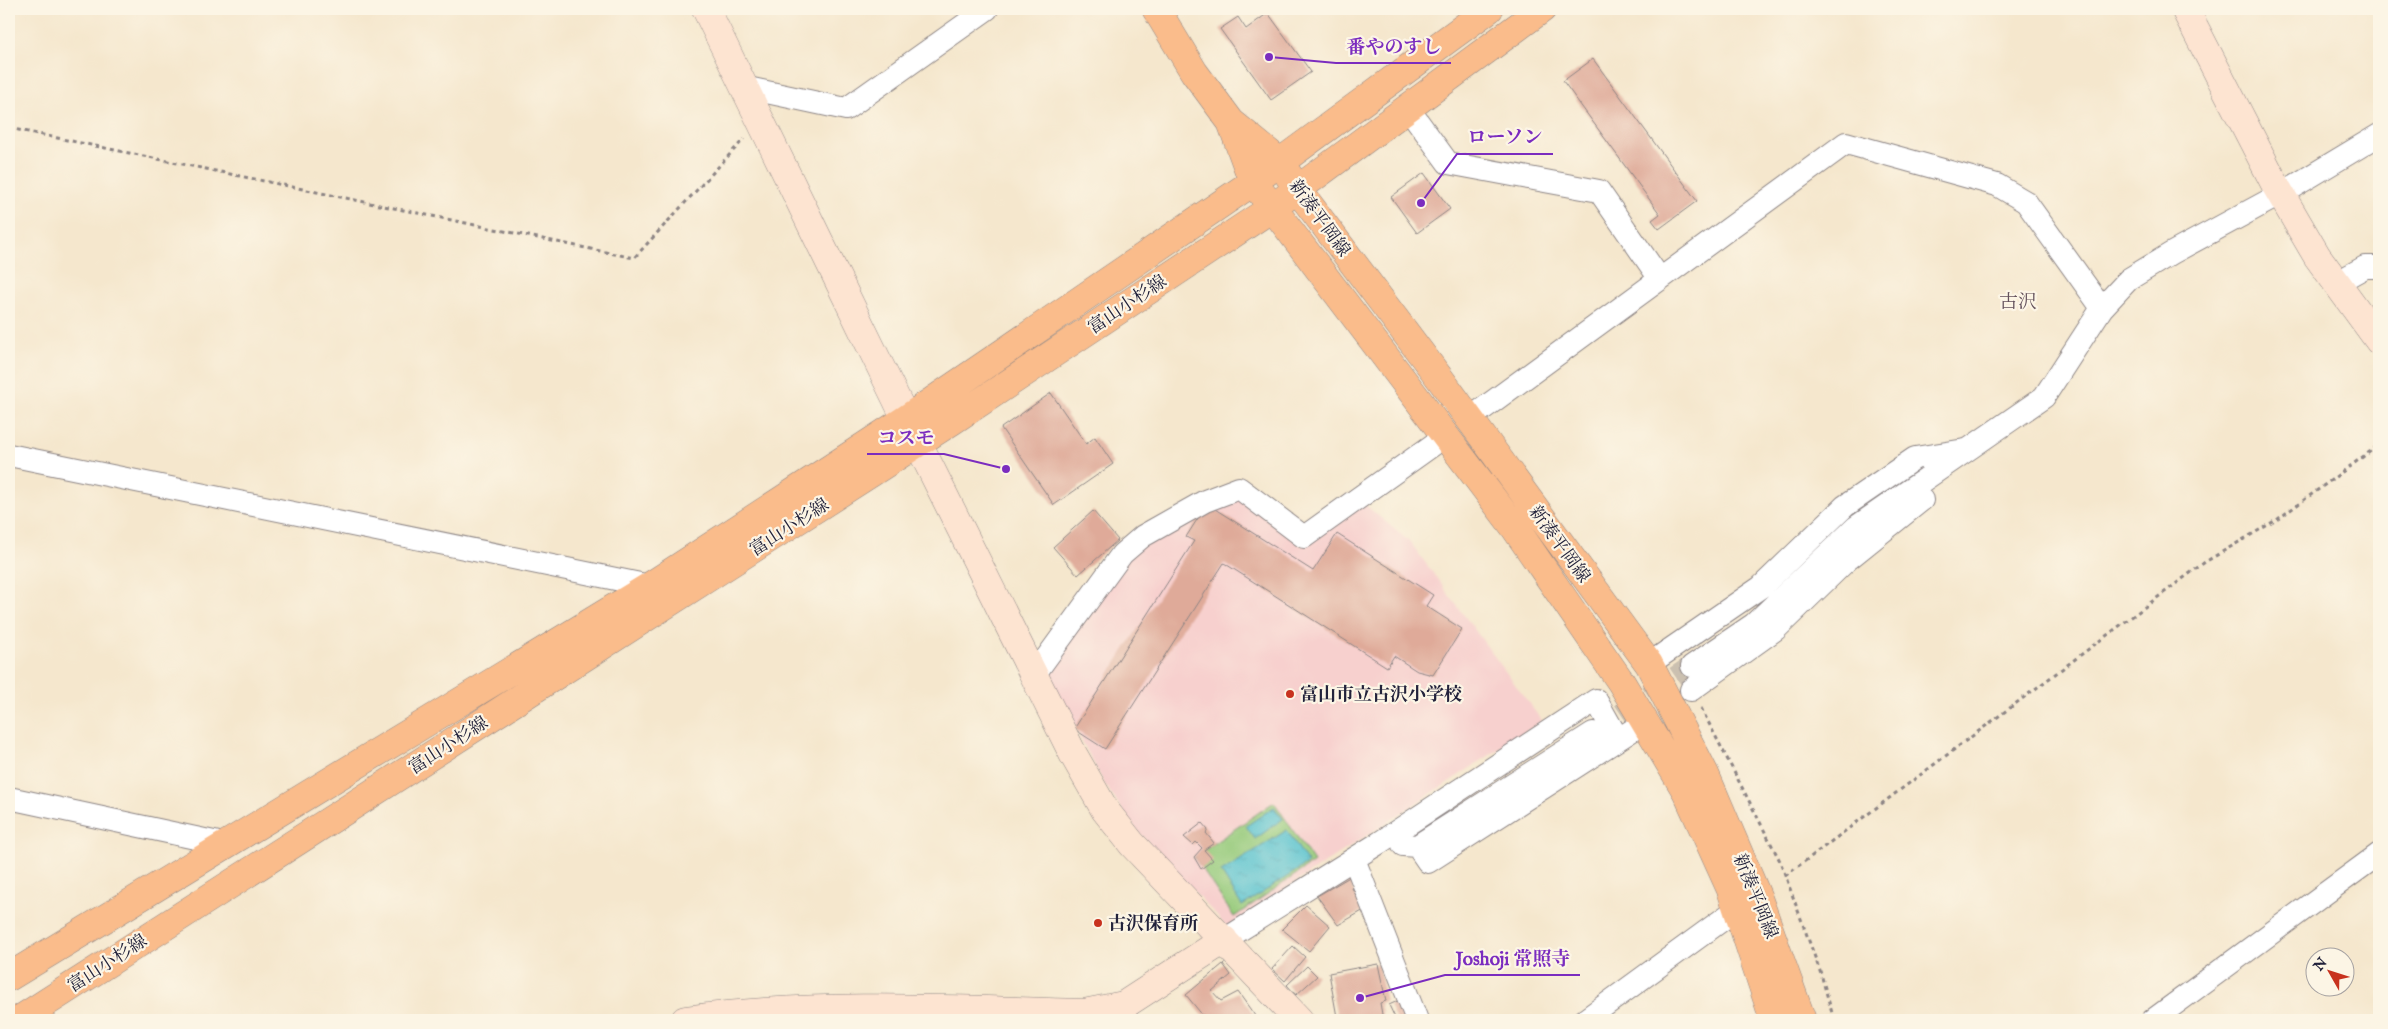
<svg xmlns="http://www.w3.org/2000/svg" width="2388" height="1029" viewBox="0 0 2388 1029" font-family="'IM FELL English','Noto Serif JP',serif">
<defs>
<pattern id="water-ripples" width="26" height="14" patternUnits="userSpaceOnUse" patternTransform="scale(1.25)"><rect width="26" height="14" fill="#56c2cf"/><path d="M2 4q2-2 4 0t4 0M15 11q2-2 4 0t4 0" fill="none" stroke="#4ba6b3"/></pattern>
</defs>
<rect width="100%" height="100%" fill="#fcf5e5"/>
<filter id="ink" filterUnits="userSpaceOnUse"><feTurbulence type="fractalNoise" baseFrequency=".02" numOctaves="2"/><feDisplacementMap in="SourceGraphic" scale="10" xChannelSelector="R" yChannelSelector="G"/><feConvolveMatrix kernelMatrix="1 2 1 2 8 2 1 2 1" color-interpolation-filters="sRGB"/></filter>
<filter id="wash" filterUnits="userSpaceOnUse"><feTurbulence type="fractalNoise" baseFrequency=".0096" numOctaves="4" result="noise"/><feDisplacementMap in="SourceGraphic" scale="20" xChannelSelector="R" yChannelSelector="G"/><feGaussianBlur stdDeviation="1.12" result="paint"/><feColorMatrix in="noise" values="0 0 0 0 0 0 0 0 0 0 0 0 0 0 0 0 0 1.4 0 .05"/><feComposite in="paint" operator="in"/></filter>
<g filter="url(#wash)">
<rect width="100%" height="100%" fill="#f5e7cd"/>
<path fill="#f7d0ce" d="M1234,494L1302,546L1364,504L1410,542L1542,721L1227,927L1136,829L1105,785L1044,668L1137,543Z"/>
<path fill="#96ca7b" stroke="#5c765b" d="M1274,802L1314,862L1234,917L1194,857Z"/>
<path fill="url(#water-ripples)" stroke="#3c7285" d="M1274,807L1283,819L1255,839L1246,826Z
M1287,830L1308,863L1242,906L1221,872Z"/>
<g id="blocks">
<path fill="#dfaa99" d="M1268,13L1311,72L1271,100L1220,29L1238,17L1246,29Z
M1593,59L1697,201L1659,229L1652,220L1660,214L1563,81Z
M1424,173L1450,209L1417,233L1391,197Z
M1051,393L1086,444L1095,437L1113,464L1054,505L1001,428Z
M1207,504L1313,571L1337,534L1433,595L1426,606L1462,629L1433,675L1417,671L1394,656L1387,667L1224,563L1105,749L1074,729L1194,541L1186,537Z
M1093,511L1118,540L1078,575L1053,547Z
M1202,823L1208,830L1206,833L1214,843L1204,850L1213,860L1201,869L1194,857L1202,848L1196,842L1193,845L1184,837Z
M1353,875L1357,884L1352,888L1364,910L1338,925L1317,896Z
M1306,905L1330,926L1309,951L1282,929Z
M1293,946L1305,957L1285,981L1272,969Z
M1223,964L1231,975L1212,991L1221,1001L1238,992L1258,1020H1201L1204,1017L1186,995Z
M1378,964L1386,1001L1380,1003L1383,1020H1327L1326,1017H1337L1329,973Z
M1307,966L1317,976L1296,995L1287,985Z
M1402,999L1410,1020H1396L1389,1005Z"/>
</g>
</g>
<g filter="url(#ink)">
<use href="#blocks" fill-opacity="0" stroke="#8c8484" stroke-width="1"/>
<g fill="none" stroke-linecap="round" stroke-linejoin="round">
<path stroke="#cbc0b0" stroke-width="22" stroke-dasharray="22 11" stroke-linecap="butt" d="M1594,733L1692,666"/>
<defs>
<path id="street" d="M743,87L846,109L987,9
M1408,108L1448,163L1599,191L1660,279
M2336,283L2365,267H2379
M1469,419L1846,143L1997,185L2026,202L2102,308
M9,455L650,586
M1649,664L1761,587L1845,506L1915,458L1965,450
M1692,666L1754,624L1856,527L2044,397L2102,308L2129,279L2172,253L2281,194L2379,135
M1034,675L1122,554L1143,536L1205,501L1239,488L1304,537L1444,437
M1691,690L1776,629L1846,561L1922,500
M9,798L228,845
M1403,845L1417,846L1593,733
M1417,846L1428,862L1645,722
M1354,859L1417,1020
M1224,940L1379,843L1596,700L1618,739
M1585,1020L1737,909
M2153,1020L2379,854"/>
<path id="secondary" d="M706,9L906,419L1073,754L1105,810L1132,844L1299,1020
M2185,9L2276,186L2317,256L2379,341
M685,1020C817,1002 951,1009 1084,1013L1124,1005L1224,940"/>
<path id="primary" d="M1156,9L1194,72L1231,122L1280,162L1298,190L1441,380L1649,664L1705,774L1758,898L1802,1020
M1231,122L1253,182L1515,528L1621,682L1686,791L1731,890L1774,1020
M9,977L650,586L906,419L1253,182L1489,9
M19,1020L952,421L1272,208L1542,9"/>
</defs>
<use href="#street" stroke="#8c8484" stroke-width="24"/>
<use href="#secondary" stroke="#8c8484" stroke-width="29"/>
<use href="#primary" stroke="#8c8484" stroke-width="29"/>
<path stroke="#8c8484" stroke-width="3" stroke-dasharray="4 4" stroke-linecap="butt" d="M9,128L634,258L744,139
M1701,708L1780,861L1821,974L1834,1020
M1785,876L2205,562L2278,519L2379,445"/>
<use href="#street" stroke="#fff" stroke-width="22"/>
<use href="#secondary" stroke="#fde4d1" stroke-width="28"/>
<use href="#primary" stroke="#fabc8b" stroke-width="28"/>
</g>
</g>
<g fill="#c8321e" stroke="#fcf5e5" stroke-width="2">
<circle cx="1290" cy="694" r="5"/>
<circle cx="1098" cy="923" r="5"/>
</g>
<g text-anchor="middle" stroke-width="4.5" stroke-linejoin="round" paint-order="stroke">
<g font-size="18" fill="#22223b" stroke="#fcf5e5">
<text transform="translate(1320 218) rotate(54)" y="6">新湊平岡線</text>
<text transform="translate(1127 304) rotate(-34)" y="6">富山小杉線</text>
<text transform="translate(789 527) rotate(-33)" y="6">富山小杉線</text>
<text transform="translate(1560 544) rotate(54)" y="6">新湊平岡線</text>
<text transform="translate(448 745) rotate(-33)" y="6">富山小杉線</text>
<text transform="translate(1756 896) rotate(68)" y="6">新湊平岡線</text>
<text transform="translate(107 963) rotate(-33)" y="6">富山小杉線</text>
</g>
<g font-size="18" font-weight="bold" fill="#22223b" stroke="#fcf5e5" text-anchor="start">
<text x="1300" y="700">富山市立古沢小学校</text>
<text x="1108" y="929">古沢保育所</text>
</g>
<g font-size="19" fill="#64525c" stroke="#fcf5e5">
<text x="2018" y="308">古沢</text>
</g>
</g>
<path fill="none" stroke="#7b2cbf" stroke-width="2" d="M1269 57L1336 63H1451M1421 203L1457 154H1553M1006 469L944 454H867M1360 998L1445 975H1580"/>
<g fill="#7b2cbf" stroke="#fcf5e5" stroke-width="2">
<circle cx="1269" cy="57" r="5"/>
<circle cx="1421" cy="203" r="5"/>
<circle cx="1006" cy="469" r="5"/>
<circle cx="1360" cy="998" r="5"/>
</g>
<g font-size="19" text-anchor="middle" font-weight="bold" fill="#7b2cbf" stroke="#fcf5e5" stroke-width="4.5" stroke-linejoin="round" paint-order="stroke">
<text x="1394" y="53">番やのすし</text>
<text x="1505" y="143">ローソン</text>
<text x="906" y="444">コスモ</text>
<text x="1513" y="965">Joshoji 常照寺</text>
</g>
<rect width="2388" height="1029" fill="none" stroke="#fcf5e5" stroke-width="30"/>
<g transform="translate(2330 972) rotate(309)"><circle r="24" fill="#fcf5e5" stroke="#a5a1a1"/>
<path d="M0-4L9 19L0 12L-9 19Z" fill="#c8321e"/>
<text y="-8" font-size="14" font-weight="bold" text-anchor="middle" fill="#22223b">N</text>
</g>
</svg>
